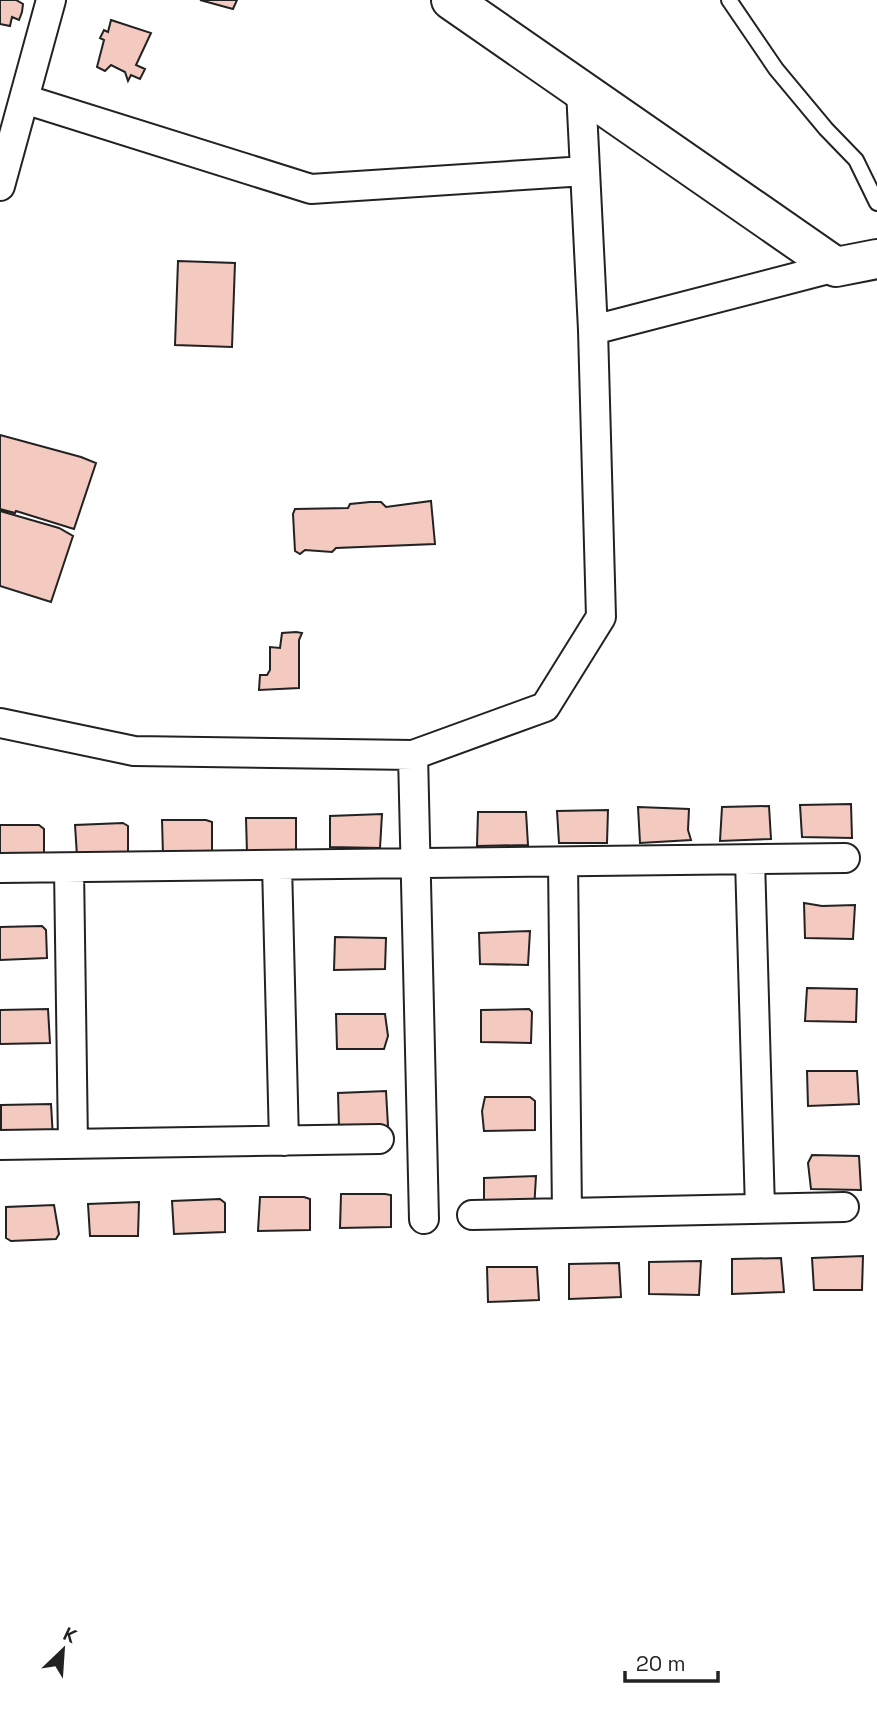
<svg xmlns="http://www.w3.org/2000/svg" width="877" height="1713" viewBox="0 0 877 1713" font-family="'Space Grotesk',sans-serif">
<rect width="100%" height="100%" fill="#fff"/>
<path fill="#f3c9c0" stroke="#222" stroke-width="2" d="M0,0H16L23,4L22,12L19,20L12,17L10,26L0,24Z
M200,0H237L233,9Z
M111,20L151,33L136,65L145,69L140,79L131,75L128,81L125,72L111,65L105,71L97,67L104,40L100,38L104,30L108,32Z
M178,261L235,263L232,347L175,345Z
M0,435L81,457L96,463L74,529L16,511L15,513L0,509Z
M431,501L435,544L336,548L332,552L305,550L300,554L295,551L293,514L295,509L348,508L350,504L370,502H381L386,507Z
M0,511L59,528L73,536L51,602L0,586Z
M296,632L302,633L299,640V688L259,690L260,675H267L270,670V647L280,648L282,633Z
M851,804L852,838L802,837L800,805Z
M769,806L771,839L720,841L722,807Z
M638,807L689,809L688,830L691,840L640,843Z
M608,810L607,843H559L557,811Z
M478,812H526L528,845L477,846Z
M382,814L380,848L330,847V816Z
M246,818H296V850L247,853Z
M162,820H206L212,822V853L163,855Z
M123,823L128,826V855L77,856L75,825Z
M0,825H39L44,829V857L0,859Z
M804,903L822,906L855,905L853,939L805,938Z
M42,926L46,930L47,958L0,960V927Z
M530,931L528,965L480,964L479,933Z
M335,937L386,938L385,969L334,970Z
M807,988L857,989L856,1022L805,1021Z
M48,1009L50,1043L0,1044V1010Z
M529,1009L532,1012L531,1043L481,1042V1010Z
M336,1014H385L388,1036L384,1049H337Z
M807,1071H857L859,1104L808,1106Z
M386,1091L388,1126L339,1128L338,1093Z
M485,1097H530L535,1101V1130L484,1131L482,1111Z
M51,1104L53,1138L1,1140V1105Z
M812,1155L859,1156L861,1190L811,1189L808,1163Z
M536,1176L534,1210L484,1209V1178Z
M341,1194H385L391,1195V1227L340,1228Z
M260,1197H304L310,1199V1230L258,1231Z
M220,1199L225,1203V1232L174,1234L172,1201Z
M139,1202L138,1236H90L88,1204Z
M54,1205L59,1234L56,1239L11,1241L6,1238V1207Z
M863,1256L862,1290H814L812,1258Z
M781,1258L784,1292L732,1294V1259Z
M701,1261L699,1295L649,1294V1262Z
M619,1263L621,1297L569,1299V1264Z
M487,1267H537L539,1300L488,1302Z"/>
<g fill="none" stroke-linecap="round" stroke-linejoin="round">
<defs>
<path id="lane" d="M729,0L776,69L826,129L856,160L877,203"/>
<path id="street" d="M581,90L593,330
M24,99L311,189L585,171
M0,186L51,0
M0,723L134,751L413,755L545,707L601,617L593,330L836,267
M413,755L424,1219
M750,860L760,1209
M563,862L567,1213
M277,865L284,1141
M0,868L845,858
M69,868L73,1144
M0,1145L379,1139
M472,1215L844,1207"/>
<path id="secondary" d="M451,0L836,267L877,259"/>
</defs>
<use href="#lane" stroke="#222" stroke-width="18"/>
<use href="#street" stroke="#222" stroke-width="32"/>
<use href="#secondary" stroke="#222" stroke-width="42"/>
<use href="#lane" stroke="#fff" stroke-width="14"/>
<use href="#street" stroke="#fff" stroke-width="28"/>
<use href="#secondary" stroke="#fff" stroke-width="38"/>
</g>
<g transform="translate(63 1650) rotate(25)" stroke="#ffffff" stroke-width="5" paint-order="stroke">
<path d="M0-5L12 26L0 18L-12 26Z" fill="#222222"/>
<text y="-10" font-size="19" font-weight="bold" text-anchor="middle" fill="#222222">K</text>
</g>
<path d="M625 1671v10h93v-10" fill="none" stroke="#222222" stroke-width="3.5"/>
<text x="636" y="1671" font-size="21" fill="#222222" stroke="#ffffff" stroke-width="5" paint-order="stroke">20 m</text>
</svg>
